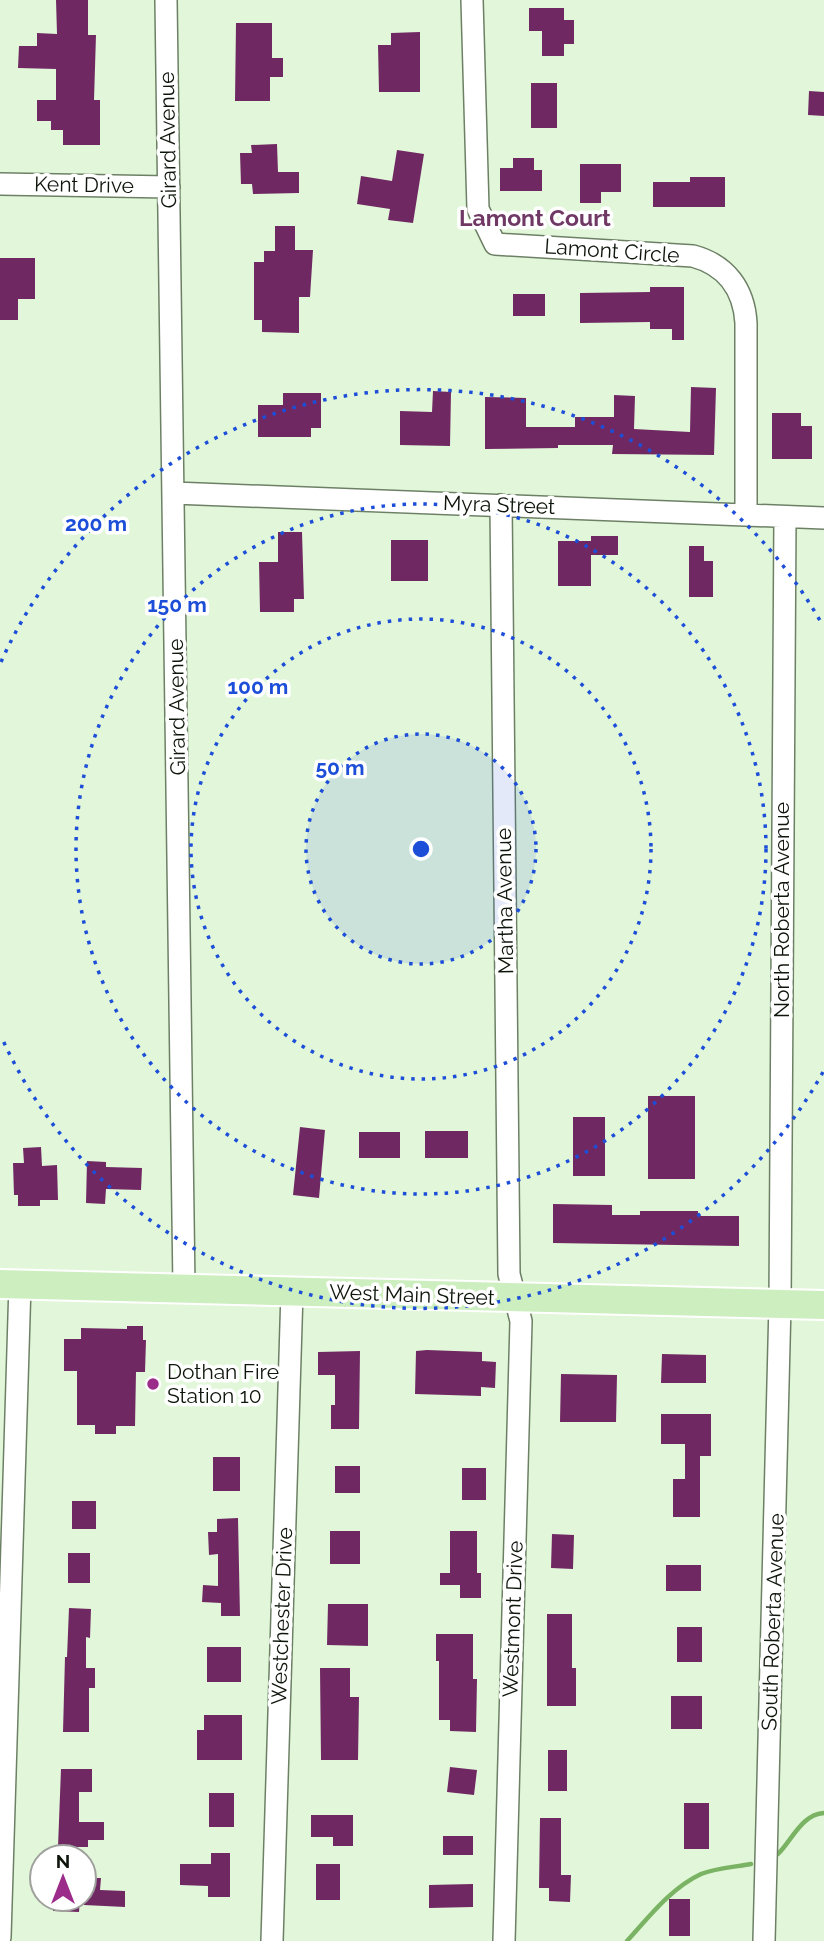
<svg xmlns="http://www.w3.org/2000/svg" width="824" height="1941" viewBox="0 0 824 1941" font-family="Raleway,sans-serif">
<rect width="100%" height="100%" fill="#e2f7da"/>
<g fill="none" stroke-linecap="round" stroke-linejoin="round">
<path stroke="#7ab363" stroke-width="4.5" d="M778,1854C792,1840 802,1814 824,1813
M627,1941C649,1917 671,1888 701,1874C716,1868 735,1867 751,1864"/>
</g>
<path fill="#702863" d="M56,0H88V35H96L94,100H100V145H63V130H51V121H37V100H56V69L18,68L19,46H37V33L57,34Z
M529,8H564V20H574V44H564V56H542V31H529Z
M236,23H272V58H283V77H270V101H235Z
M420,32V92H379L378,45H391V33Z
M531,83H557V128H531Z
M809,91L824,92V116L808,115Z
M277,144L278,172H299V193L253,194L252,184H241L240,153H252L251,145Z
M397,150L424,154L413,223L388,220L390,209L357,204L361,176L392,181Z
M513,158H534V170H542V191H500V168H513Z
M580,164H621V192H601V203H580Z
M690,177H725V207H653V182H690Z
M275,226H295V250H313L310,297H299V333L262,332V320H254V262H264V251H275Z
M0,258H35V299H18V320H0Z
M650,287H684V340H672V329H650V322L580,323V293L650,292Z
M513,294H545V316H513Z
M691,387L716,388L714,455L612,454L613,445H558V448L485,449V397L526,398V427H575V417H614V395L635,396L634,429L690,432Z
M433,391L451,392L450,446L400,445V411L432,412Z
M283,393H321V428H311V437H258V405H283Z
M772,413H801V426H812V459H772Z
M278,532H302L304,599H294V612H260L259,562H278Z
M591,536H618V555H591V586H558V541H591Z
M391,540H428V581H391Z
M689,546H704V561H713V597H689Z
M648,1096H695V1179H648Z
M573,1117H605V1176H573Z
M300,1127L325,1130L319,1198L293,1195Z
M425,1131H468V1158H425Z
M359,1132H400V1158H359Z
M41,1147L42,1166L57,1165L58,1200H40V1206H18V1195H14L13,1163H24L23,1148Z
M87,1161L106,1162V1167L142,1168L141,1190L106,1189L105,1204L86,1203Z
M553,1204L612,1205V1215H640V1211H698V1216H739V1246L553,1243Z
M127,1326H143V1340H146L145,1372H136L135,1426H116V1434H95V1425H77V1371H64V1339H81V1328L127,1329Z
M427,1350L482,1352V1361L496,1362L495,1388L481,1387V1396L415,1394L416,1351Z
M360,1351L359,1429H331V1405H335V1375H318V1352Z
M662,1354L706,1355V1383H661Z
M561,1374L617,1375L616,1422H560Z
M661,1414H711V1456H700V1517H673V1479H685V1444H661Z
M213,1457H240V1491H213Z
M335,1466H360V1493H335Z
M462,1468H486V1500H462Z
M72,1501H96V1529H72Z
M238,1518L240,1616H221V1603L202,1602L203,1585L218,1586V1554L209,1555L208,1532H217V1519Z
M330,1531H360V1564H330Z
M450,1531H477V1573H481V1598H460V1585H440V1573H450Z
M552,1534L574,1535L573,1569L551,1568Z
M68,1553H90V1583H68Z
M666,1565H701V1591H666Z
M328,1604H368V1646L327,1645Z
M69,1608L91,1609L90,1638L86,1637V1668H95V1688H89V1732H63L65,1657H67Z
M547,1614H572V1668H576V1706H547Z
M677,1627H702V1662H677Z
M436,1634H473V1679H477L476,1732L450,1731V1720H439V1661H436Z
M207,1647H241V1682H207Z
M320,1668H350V1697H359L358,1760H321Z
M671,1696H702V1729H671Z
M204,1715H242V1760H197V1730H204Z
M548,1750H567V1791H548Z
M450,1767L477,1770L474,1795L447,1792Z
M61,1769H92V1792H79V1822H104V1840H88V1847H58Z
M209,1793H234V1827H209Z
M684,1803H709V1849H684Z
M311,1815H353V1846H333V1837H311Z
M540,1818H561V1875H571L570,1902L549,1901V1888H539Z
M443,1836H473V1855H443Z
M211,1853H230V1897H208V1886L180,1885V1864H211Z
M316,1864H340V1900H316Z
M84,1878H101L100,1890L125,1891V1907L84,1905Z
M473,1884V1907L429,1908V1885Z
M53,1899H80L79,1912L53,1911Z
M669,1899H690V1936H669Z"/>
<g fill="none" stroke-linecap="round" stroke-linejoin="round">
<defs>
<path id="minor" d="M166,0L184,1288
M472,0L478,209L495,244L693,256C726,265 744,289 746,323V515
M0,184L169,187
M174,493L824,518
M501,505L509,1274L521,1321L504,1941
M0,1937L20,1284
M272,1941L292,1292
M764,1941L780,1304L785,517"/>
<path id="major" d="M0,1284L824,1305"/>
</defs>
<use href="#minor" stroke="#6d8066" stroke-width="24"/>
<use href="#major" stroke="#fff" stroke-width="32"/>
<use href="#minor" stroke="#fff" stroke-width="21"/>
<use href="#major" stroke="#cdefbf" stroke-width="28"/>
</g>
<circle cx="421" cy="849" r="115" fill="#1d4ed8" fill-opacity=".12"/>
<g fill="none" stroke="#1d4ed8" stroke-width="3.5" stroke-dasharray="3.5 7">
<circle cx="421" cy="849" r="115"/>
<circle cx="421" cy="849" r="230"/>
<circle cx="421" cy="849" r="345"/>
<path d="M823 1072A460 460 0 0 1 1 1036M1 662A460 460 0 0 1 823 626"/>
</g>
<circle fill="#9c2c8a" stroke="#fff" stroke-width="2.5" cx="153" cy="1384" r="7"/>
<g text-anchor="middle" stroke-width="7" stroke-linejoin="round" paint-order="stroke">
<g font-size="21" fill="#0e150b" stroke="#fff">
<text transform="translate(168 140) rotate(-91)" y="7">Girard Avenue</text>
<text transform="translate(84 185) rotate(1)" y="7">Kent Drive</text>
<text transform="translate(612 251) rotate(4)" y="7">Lamont Circle</text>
<text transform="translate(499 505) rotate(2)" y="7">Myra Street</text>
<text transform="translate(177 707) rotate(-91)" y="7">Girard Avenue</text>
<text transform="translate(505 901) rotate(-91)" y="7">Martha Avenue</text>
<text transform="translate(782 910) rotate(-90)" y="7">North Roberta Avenue</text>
<text transform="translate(412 1295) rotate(2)" y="7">West Main Street</text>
<text transform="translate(282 1616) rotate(-88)" y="7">Westchester Drive</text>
<text transform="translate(513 1619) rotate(-88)" y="7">Westmont Drive</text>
<text transform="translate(773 1622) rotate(-88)" y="7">South Roberta Avenue</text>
</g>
<g font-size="21" fill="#0e150b" stroke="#fff" text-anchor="start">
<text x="167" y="1379">Dothan Fire<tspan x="167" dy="24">Station 10</tspan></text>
</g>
<g font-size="23" font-weight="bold" fill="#703865" stroke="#fff">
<text x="535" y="226">Lamont Court</text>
</g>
</g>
<circle cx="421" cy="849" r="10" fill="#1d4ed8" stroke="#fff" stroke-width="3.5"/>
<g font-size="21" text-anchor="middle" font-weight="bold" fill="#1d4ed8" stroke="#fff" stroke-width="7" stroke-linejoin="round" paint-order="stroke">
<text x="96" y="531">200 m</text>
<text x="177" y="612">150 m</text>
<text x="258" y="694">100 m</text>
<text x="340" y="775">50 m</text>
</g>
<g transform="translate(63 1878)"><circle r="33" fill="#ffffff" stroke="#9fa19d" stroke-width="2"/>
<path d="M0-5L12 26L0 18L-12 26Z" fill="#9c2c8a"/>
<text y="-10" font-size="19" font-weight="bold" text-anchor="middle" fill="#0e150b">N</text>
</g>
</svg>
